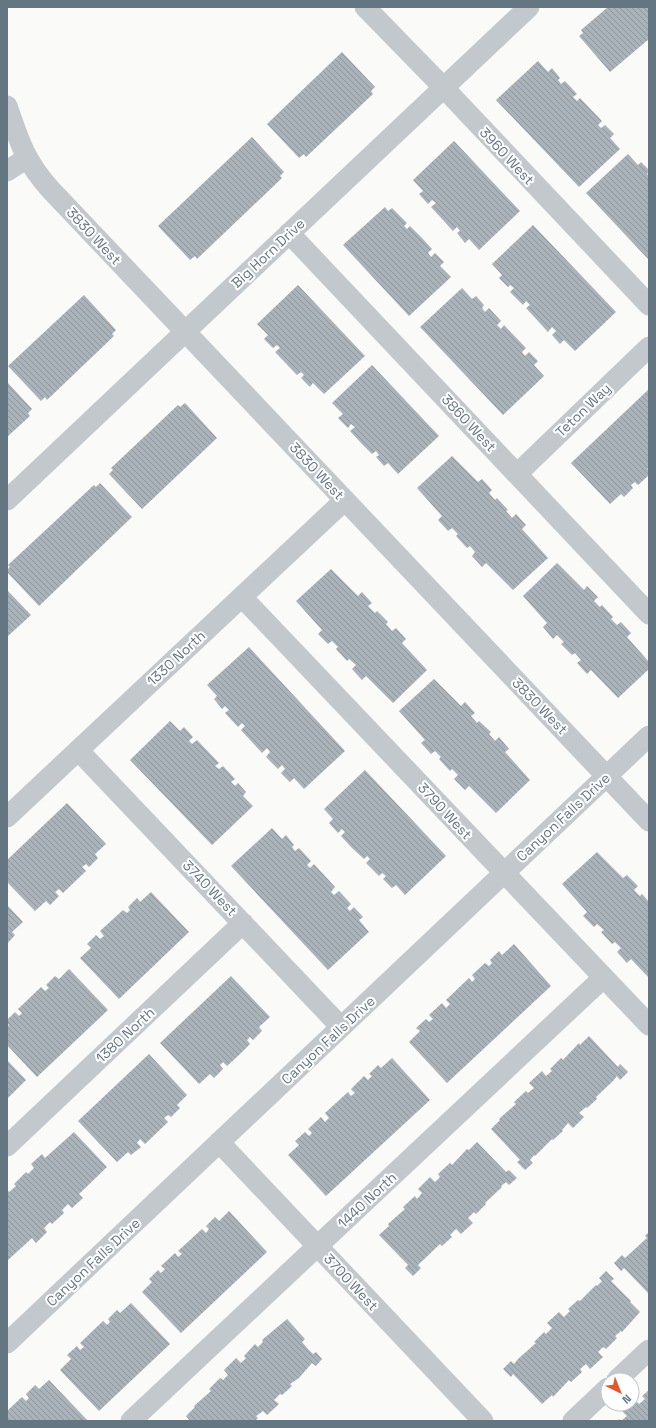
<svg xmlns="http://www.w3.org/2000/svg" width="656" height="1428" viewBox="0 0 656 1428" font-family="'Space Grotesk',sans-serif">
<defs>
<pattern id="building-back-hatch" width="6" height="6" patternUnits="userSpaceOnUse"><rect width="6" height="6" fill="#aab3b9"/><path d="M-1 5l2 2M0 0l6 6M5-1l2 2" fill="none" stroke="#8e969c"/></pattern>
</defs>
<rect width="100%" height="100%" fill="#fafaf8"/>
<path fill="url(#building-back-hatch)" d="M608,7H649V39L610,72L579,36L583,33L581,30Z
M342,52L375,87L371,91L373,94L306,157L304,154L299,158L267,124Z
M538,61L548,72L552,68L560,78L558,80L561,84L565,81L577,94L573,97L577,101L580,98L602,121L598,125L601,128L605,125L614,134L610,138L620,149L579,187L496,100Z
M252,137L284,172L280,176L282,178L197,259L195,256L190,260L158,226Z
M454,141L520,211L479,250L469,239L465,243L457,233L460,231L457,227L453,231L431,207L436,203L432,200L428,204L419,194L423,191L413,180Z
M628,154L638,165L641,162L649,170L647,174L649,176V260L586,193Z
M385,207L388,211L392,208L407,223L404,226L407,229L410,226L422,238L432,249L428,253L431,257L435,253L444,262L440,266L451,277L409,316L343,245Z
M533,225L616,312L575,351L564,340L560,344L552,335L556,331L552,327L548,332L526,308L530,305L526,301L523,305L510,292L514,288L510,285L508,287L499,278L502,275L492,264Z
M298,285L365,356L324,394L313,383L310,387L301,378L304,375L301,372L297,375L275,352L280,348L277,345L273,348L264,339L268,335L257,324Z
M462,288L472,299L476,296L484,305L482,308L485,312L489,308L501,321L497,325L501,329L504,325L526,348L522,352L525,356L529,352L538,361L534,365L544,376L503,415L420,327Z
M84,295L116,330L112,334L114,336L47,400L45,397L41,401L8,366Z
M372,365L439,436L398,474L388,463L384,466L376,457L379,455L376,451L372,454L361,443L350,431L355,427L351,424L348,428L338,418L343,414L332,403Z
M7,382L32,409L28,413L30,416L7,437Z
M649,389V467L647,469L649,470V475L638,485L635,482L631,485L633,488L624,497L621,494L610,504L571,463Z
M185,403L217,438L142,509L109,474L113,470L111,468L178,405L180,407Z
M452,456L478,482L482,479L492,490L489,493L495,500L497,498L508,510L506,511L512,518L516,514L526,525L522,529L548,558L513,590L486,563L482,567L472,556L475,552L470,546L467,548L456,536L458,534L452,528L448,531L438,520L442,516L417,488Z
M100,483L132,517L39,606L7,572V570L10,567L8,565L94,485L96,487Z
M557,563L584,590L587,586L598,597L594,601L600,607L602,605L613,617L611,619L617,625L621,622L631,633L627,637L649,662V669L618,698L591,670L587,674L577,663L581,660L575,653L572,655L561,644L564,642L557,635L553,639L543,627L547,623L523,596Z
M331,569L358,596L362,592L372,603L368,606L375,613L377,611L388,622L386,624L392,631L396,628L406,639L402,643L427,670L393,703L366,676L362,680L352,669L356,665L349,659L347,661L336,649L338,647L332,641L328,644L318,634L322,630L296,601Z
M7,590L31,615L7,637Z
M249,647L345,751L304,789L294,778L290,782L281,773L285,769L282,765L278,769L266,757L270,752L267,748L262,753L241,730L245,726L242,723L238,727L225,713L229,710L225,706L222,709L214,699L217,696L207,685Z
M434,679L461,706L465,702L475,713L471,716L477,723L479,721L491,732L489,734L495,741L499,737L509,749L505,752L530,780L496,813L469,786L465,790L454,779L458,775L452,769L450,771L439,759L441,757L435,751L431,754L421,743L425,740L399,711Z
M170,721L180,731L184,727L193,737L189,741L192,744L197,740L219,763L215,766L219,769L223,766L235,779L231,782L235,786L238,783L246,792L243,796L253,806L212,845L130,760Z
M365,770L446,856L405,895L396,885L392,888L383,879L386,876L382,873L379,876L366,863L370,859L367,856L364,859L352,848L341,836L345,832L342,829L338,833L329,823L333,819L324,809Z
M67,803L106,844L95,854L98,858L89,867L86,864L82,867L86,871L63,893L59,889L55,892L59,896L50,905L46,901L35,911L7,882V860Z
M272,828L282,839L286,835L294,845L292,847L295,851L299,848L311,861L307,865L310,868L314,864L335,887L331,892L334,895L339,891L351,904L347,908L350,911L354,907L363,917L359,920L369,932L328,970L231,866Z
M597,852L623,878L627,875L638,886L634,890L640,896L642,894L649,902V978L631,959L627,963L617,952L621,948L615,942L612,944L601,932L604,930L597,924L594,927L583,916L587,912L562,884Z
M151,892L189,932L119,999L80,958L91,948L87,944L96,935L100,939L104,936L100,931L123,910L127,913L130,910L128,907L137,898L140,902Z
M7,905L23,922L12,932L15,935L7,944Z
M514,944L551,986L447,1083L409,1042L420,1031L416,1028L426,1019L429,1022L433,1019L429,1015L442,1003L446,1008L450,1004L446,1000L469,978L472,982L475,979L472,975L485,963L489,966L492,963L490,960L499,951L502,955Z
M69,969L108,1010L37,1077L7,1045V1028L9,1025L7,1023V1020L15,1012L19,1016L22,1013L18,1009L41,987L45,991L49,988L46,985L55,976L59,979Z
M231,976L270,1017L259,1027L262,1031L253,1040L250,1037L247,1040L250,1044L239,1055L227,1066L223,1062L220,1065L223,1069L214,1078L210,1074L199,1084L160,1043Z
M589,1036L618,1067L620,1064L628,1072L620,1080L617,1076L613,1081L596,1097L597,1099L587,1108L586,1107L579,1113L584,1117L573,1128L568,1123L562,1130L563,1131L553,1140L552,1139L535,1156L534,1155L530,1160L533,1163L525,1170L517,1162L520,1160L491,1129L500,1120L499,1119L516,1104L514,1102L526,1091L528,1093L534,1088L529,1083L542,1071L546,1076L552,1071L550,1069L561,1058L563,1060L579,1043L580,1045Z
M149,1054L187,1095L177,1105L180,1108L171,1117L168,1115L164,1118L168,1122L145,1144L140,1139L137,1143L141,1147L131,1155L128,1152L117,1162L78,1121Z
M392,1058L430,1100L326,1196L288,1155L299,1145L295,1141L305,1132L309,1136L312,1133L308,1129L321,1117L325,1122L329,1118L325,1113L348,1092L351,1096L355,1093L351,1089L364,1076L368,1080L372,1076L369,1074L378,1065L381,1068Z
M7,1060L26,1080L7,1099Z
M74,1132L107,1167L79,1194L83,1198L72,1208L68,1204L62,1210L64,1213L52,1224L50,1222L44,1228L47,1232L36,1243L32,1238L7,1261V1189L9,1192L16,1186L14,1184L26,1172L28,1174L34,1168L31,1164L42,1154L45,1158Z
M477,1142L506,1172L509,1170L517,1178L509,1185L506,1182L501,1186L502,1187L485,1203L486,1204L476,1214L474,1212L468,1218L473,1223L461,1234L456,1229L450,1235L452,1237L442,1246L440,1244L418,1265L421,1268L413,1276L405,1268L408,1265L379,1235L389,1226L388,1224L405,1209L403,1207L415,1196L417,1199L422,1193L418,1189L430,1177L435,1182L440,1177L438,1174L450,1163L452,1165L467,1149L469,1150Z
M229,1211L267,1252L181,1333L142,1292L152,1282L149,1279L158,1270L161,1273L165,1269L161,1266L175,1253L178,1257L182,1254L178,1251L202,1229L206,1233L209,1229L206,1226L215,1217L219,1221Z
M649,1232V1294L624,1268L621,1271L614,1263L622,1255L625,1258L647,1238L645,1236Z
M606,1271L614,1279L611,1281L631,1301L630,1302L640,1312L622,1332L621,1331L615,1336L617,1338L606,1349L603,1347L598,1352L603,1357L590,1369L586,1364L580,1369L582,1372L571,1382L569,1380L553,1397L552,1395L542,1404L513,1374L511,1377L503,1369L511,1361L514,1364L518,1359L536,1343L534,1342L544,1332L546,1334L552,1328L547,1323L559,1312L564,1317L570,1311L568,1309L578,1300L580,1301L596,1285L597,1286L602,1281L599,1278Z
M131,1303L170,1344L99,1411L60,1370L71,1359L67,1355L77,1346L80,1350L84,1347L80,1343L103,1321L107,1325L110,1322L108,1319L117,1310L120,1313Z
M287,1319L305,1339L302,1342L307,1348L313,1354L316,1352L322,1359L316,1366L312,1363L299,1378L290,1384L292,1386L282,1395L280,1394L274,1400L279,1404L267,1415L263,1411L256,1416L258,1418L255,1421H190L186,1416L195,1407L194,1406L211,1391L209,1389L220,1378L223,1380L228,1375L224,1370L236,1358L241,1363L246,1358L244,1356L255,1344L258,1347L263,1342L262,1340Z
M49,1380L88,1421H7V1411L22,1397L26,1401L29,1398L26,1394L35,1385L39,1389Z
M649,1390V1421H617L619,1419L621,1421L627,1416L622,1411L629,1404H632V1402L634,1399L639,1404L645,1399L642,1396Z"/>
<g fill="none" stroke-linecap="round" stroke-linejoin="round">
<path stroke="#c3c8cc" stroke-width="21" d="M365,7L444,88L649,305
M7,106C19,141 25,161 50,189L649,821
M7,171L27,158
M289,233L649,614
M517,474L649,347
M7,500L529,7
M242,597L649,1025
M78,750L341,1027
M7,817L345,500
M219,1142L483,1421
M7,1146L243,923
M7,1343L649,736
M617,1380L649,1350
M131,1421L603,978
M573,1421L608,1388"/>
</g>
<g text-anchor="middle" stroke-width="4" stroke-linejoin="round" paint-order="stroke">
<g font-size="14" fill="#657683" stroke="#fff">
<text transform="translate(507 156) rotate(47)" y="5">3960 West</text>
<text transform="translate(94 236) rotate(47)" y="5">3830 West</text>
<text transform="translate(268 253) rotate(-43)" y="5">Big Horn Drive</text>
<text transform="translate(583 410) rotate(-44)" y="5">Teton Way</text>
<text transform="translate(469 423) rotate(47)" y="5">3860 West</text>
<text transform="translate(317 471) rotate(47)" y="5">3830 West</text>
<text transform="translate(176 658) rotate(-43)" y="5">1330 North</text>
<text transform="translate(540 706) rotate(46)" y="5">3830 West</text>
<text transform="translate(445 811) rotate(47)" y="5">3790 West</text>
<text transform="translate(563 817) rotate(-43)" y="5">Canyon Falls Drive</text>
<text transform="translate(210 888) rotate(46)" y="5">3740 West</text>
<text transform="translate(125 1035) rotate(-43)" y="5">1380 North</text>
<text transform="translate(328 1040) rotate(-43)" y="5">Canyon Falls Drive</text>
<text transform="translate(367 1200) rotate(-43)" y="5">1440 North</text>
<text transform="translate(93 1262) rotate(-43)" y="5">Canyon Falls Drive</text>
<text transform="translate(351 1282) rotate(47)" y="5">3700 West</text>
</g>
</g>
<rect width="656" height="1428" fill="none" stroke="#657683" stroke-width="16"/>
<g transform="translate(620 1392) rotate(137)"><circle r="19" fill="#ffffff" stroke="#c1c8cd"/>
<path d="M0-3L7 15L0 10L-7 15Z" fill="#e4572e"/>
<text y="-6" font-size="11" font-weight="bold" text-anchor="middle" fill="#657683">N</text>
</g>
</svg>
